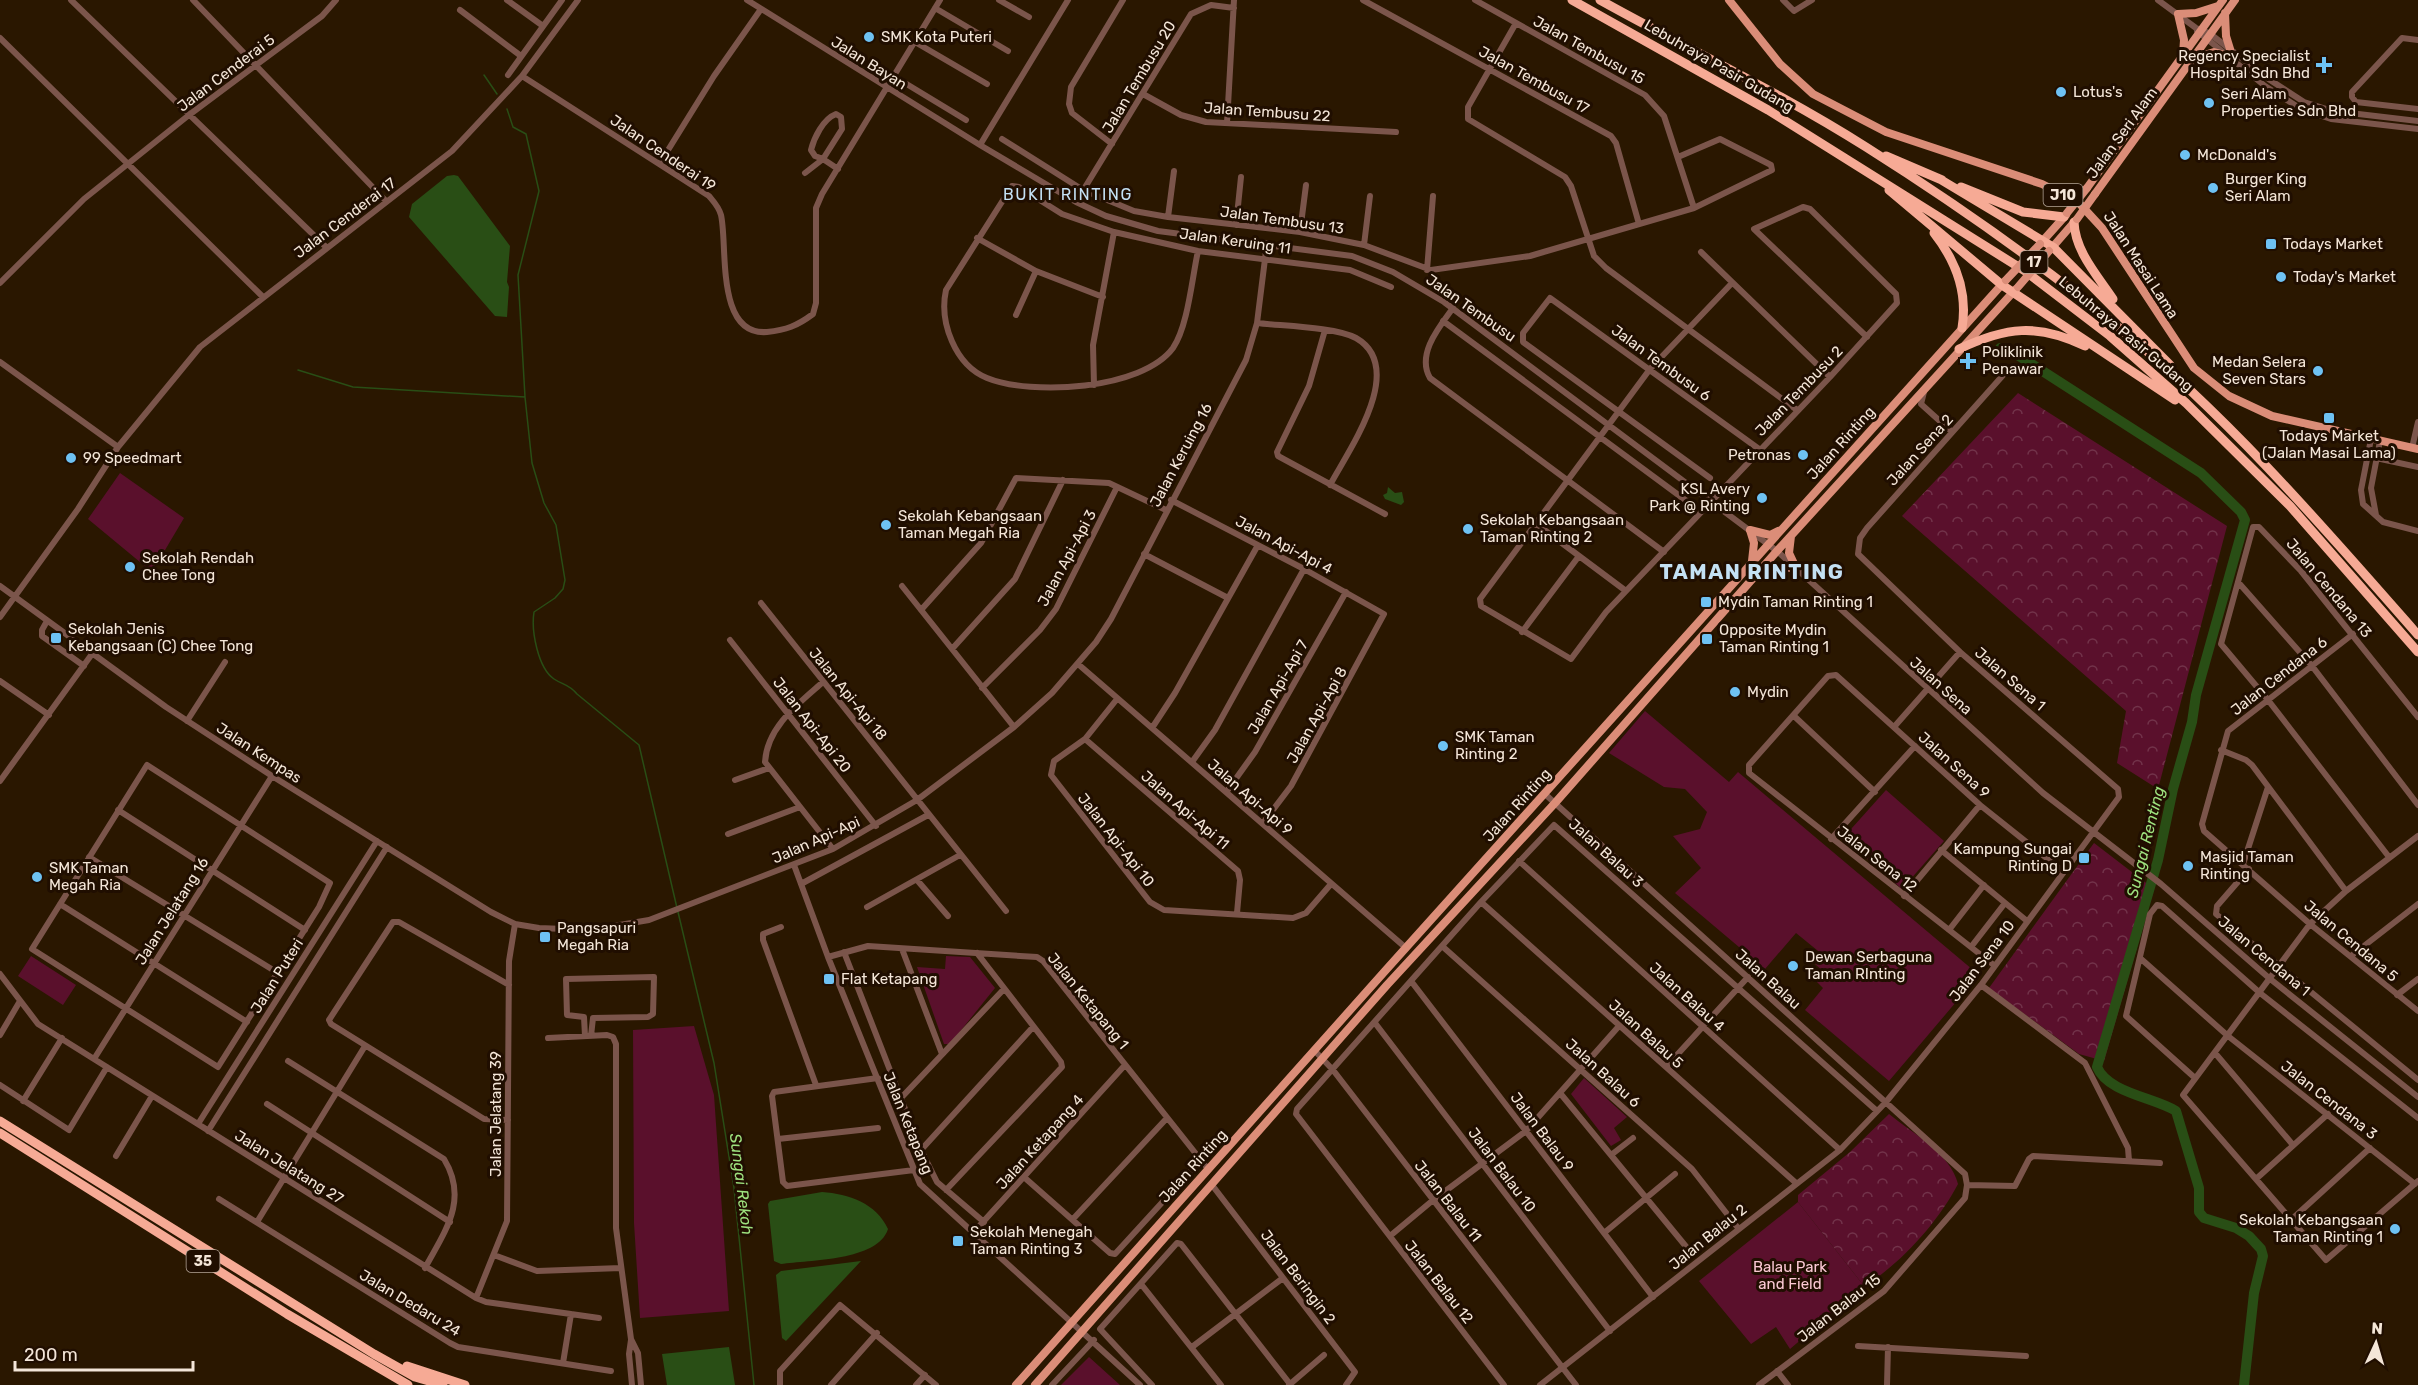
<svg xmlns="http://www.w3.org/2000/svg" width="2418" height="1385" viewBox="0 0 2418 1385" font-family="Rubik,sans-serif">
<defs>
<pattern id="forest-crowns" width="20" height="18" patternUnits="userSpaceOnUse" patternTransform="scale(1.5)"><rect width="20" height="18" fill="#5a102c"/><path d="M2 6a3 3 0 1 1 6 0M12 15a3 3 0 1 1 6 0" fill="none" stroke="#72334a"/></pattern>
</defs>
<rect width="100%" height="100%" fill="#2a1700"/>
<path fill="#5a102c" d="M120,473L184,518L152,572L88,519Z
M1645,711L1729,782L1738,772L1979,975L1889,1081L1805,1010L1823,988L1817,982L1824,972L1815,964L1823,955L1796,933L1765,969L1675,893L1701,868L1673,836L1700,829L1707,812L1685,789L1664,787L1609,753Z
M1886,790L1944,841L1902,889L1843,838Z
M31,956L76,985L63,1005L18,976Z
M946,956L970,957L995,988L950,1044H944L917,967L945,969Z
M694,1026L714,1095L729,1311L640,1318L634,1223L633,1030Z
M1584,1078L1627,1117L1614,1128L1621,1140L1611,1146L1571,1094Z
M1798,1202L1864,1286L1790,1349L1776,1327L1751,1344L1699,1281Z
M1089,1357L1120,1385H1061Z"/>
<path fill="url(#forest-crowns)" d="M2018,393L2227,526L2158,789L2117,763L2126,711L1902,516Z
M2094,843L2154,889L2104,1061L2079,1054L1989,988Z
M1889,1114C1912,1133 1951,1154 1958,1184C1938,1222 1901,1264 1864,1286L1798,1202V1195L1850,1152Z"/>
<path fill="#294e15" d="M454,175L458,176L510,246L507,282L509,287L507,317L495,316L409,217L412,204L447,176Z
M1388,487L1395,493L1402,492L1404,502L1401,505L1385,499L1383,495L1387,493Z
M822,1192C849,1194 876,1203 888,1229C878,1261 809,1260 781,1264L774,1261L768,1204L770,1201Z
M861,1261L786,1341L782,1338L776,1275L781,1271Z
M729,1347L735,1385H667L662,1354Z"/>
<g fill="none" stroke-linecap="round" stroke-linejoin="round">
<path stroke="#294e15" stroke-width="1.5" d="M484,75L497,94
M507,109L513,127L526,134L539,191L518,275L525,397L532,463L544,503L556,525L565,580L563,589L555,598L534,612C531,631 538,668 554,679C563,685 569,684 577,694L639,745L677,908
M298,370L353,387L525,397
M678,912L714,1063L734,1188L754,1385"/>
<path stroke="#294e15" stroke-width="10" d="M2000,348L2016,354L2201,473L2241,512L2245,520L2196,695L2192,722L2173,789L2158,860L2097,1067C2108,1093 2153,1097 2176,1111L2199,1188V1212L2204,1218L2236,1228L2249,1236L2261,1249L2263,1256L2254,1293L2244,1385"/>
<path stroke="#7b554b" stroke-width="6" d="M71,0L326,247
M193,0L386,201
M507,0L543,26
M747,0L980,145L1076,202L1106,216L1158,231L1352,256L1393,272L1444,302L1777,551L2043,793L2161,884L2269,978L2418,1097
M999,0L1029,17
M1363,0L1611,136L1616,143L1639,224
M1475,0L1645,95L1664,116L1694,208
M1783,0L1794,11L1812,0
M2158,0L2196,28L2209,33L2270,80L2304,102L2333,111L2418,121
M935,8L1008,51
M460,10L521,56
M1516,23L1468,107V119L1565,177L1571,186L1594,256L1606,268L1797,410
M2197,31L2265,86L2301,109L2331,119L2418,129
M0,38L262,296
M2418,40L2402,38L2352,92V97L2356,102L2418,109
M915,42L987,84
M508,75L562,0
M522,76L709,196C714,202 719,207 721,215C728,245 715,336 767,332C786,330 797,326 813,314L816,303V208L822,194L940,0
M895,77L966,120
M1143,94L1181,115L1206,122L1396,132
M836,114L841,117L842,129L823,159L815,156L811,150C814,138 823,119 836,114Z
M1227,123L1234,0
M1002,139L1083,190L1134,211L1168,217L1300,232L1364,245L1431,270L1530,256L1694,208L1772,170L1771,165L1720,139L1678,157
M1112,144L1072,113L1069,104L1071,87L1123,0
M980,145L1068,0
M660,163L714,76L761,9
M805,173L823,159L838,169
M1076,202L1191,14L1211,5L1234,8
M1168,217L1174,171
M1236,225L1241,177
M1300,232L1306,185
M977,238L1036,271L1103,297
M1364,245L1370,196
M1198,251C1192,278 1188,326 1173,348C1142,390 1031,396 987,378C955,365 939,322 946,290L1012,186L1019,187L1062,214L1114,232L1198,251L1350,270L1391,287
M1701,252L1830,377
M1427,270L1433,196
M0,283L84,199L189,115L322,16L336,0
M1732,283L1650,369L1480,599L1481,606L1571,659L1606,612L1830,377L1897,303L1896,294L1810,209L1803,207L1754,229L1867,337
M1453,308C1440,326 1416,354 1430,378L1664,552
M1016,315L1036,271
M1443,321L1692,505
M1257,323C1282,326 1336,327 1356,338C1408,368 1348,451 1330,485
M1325,330L1309,386L1277,452L1278,456L1385,514
M0,362L118,447
M1094,385L1093,345L1114,232
M1924,392L1921,404L1952,432
M2371,439L2361,490L2363,504L2383,522L2418,531
M2412,448L2418,422
M2376,458L2418,467
M1710,478L1523,342V333L1550,298L1759,449
M1171,500L1304,569L1384,614L1291,786L1263,823
M2376,515L2371,488L2380,441
M1535,523L1626,591
M1144,554L1228,598
M2238,582L2312,666L2418,805
M0,586L166,707L272,776L491,912L515,924L539,928L590,930L649,920L833,849L917,800L1014,727L1052,693L1096,642L1111,619L1246,360L1257,323L1267,243
M902,586L1014,727
M761,603L1006,911
M921,610L981,543L1016,478L1109,483L1166,510
M0,617L78,509L118,447L200,347L452,151L522,76L578,0
M47,621L42,630V636L84,666
M1522,632L1579,556
M2353,634L2228,731L2202,824L2204,831L2310,924L2418,1011
M730,640L876,826
M952,649L1015,579L1063,480
M1078,664L1406,948
M0,681L49,715
M823,682C798,704 767,727 765,762L833,849
M982,688L1040,630L1056,609L1117,487
M1117,699L1085,739L1054,761L1051,775L1150,902L1164,910L1293,918L1306,913L1331,884
M1794,716L1875,792
M187,721L225,662
M1894,727L1960,652
M1152,728L1175,693L1258,545
M1085,739L1238,871L1240,880L1237,913
M2221,750L2246,760L2252,765L2346,891
M1192,762L1215,730L1304,569
M147,765L330,883L319,907L218,1067L32,949Z
M735,780L769,768
M0,781L92,654
M1227,791L1255,752L1346,592
M1546,795L1965,1174L1967,1185L1965,1198L1884,1291L1759,1385
M118,810L305,930
M728,834L800,807
M2418,836L2346,891L2310,924L2183,1095L2326,1260L2418,1181
M1831,839L1915,746
M1941,850L2027,921
M89,857L278,973
M2389,857L2268,700L2221,644L2253,527H2259L2301,571L2418,717
M1519,861L1840,1150
M2243,864L2268,787
M794,865L828,957L920,1184L1140,1385
M2249,869L2217,906L2216,914L2418,1080
M917,880L948,916
M801,884L928,815
M1904,896L1980,805
M1481,902L1796,1183
M60,904L247,1022
M867,907L960,855
M781,927L763,934V940L816,1085
M1949,930L1984,885
M1442,946L1692,1169L1738,1228
M1971,947L2005,903
M902,949L942,1054
M844,952L921,1150L937,1182L984,1222
M2351,956L2418,904
M828,957L868,946L1037,957L1043,961L1208,1169
M2140,958L2228,1036L2415,1184
M1995,966L1749,773V765L1828,676L1836,675L1980,805L2064,872
M0,974L38,1024L476,1298L486,1302L599,1318
M1411,981L1653,1297
M1981,985L2085,1063L2128,1148L2129,1161
M2397,995L2418,979
M1375,1023L1610,1331
M0,1035L20,1001
M585,1036L584,1017L567,1015L566,979L654,977L653,1014L648,1017L593,1018L591,1036
M548,1038L607,1035L613,1037L616,1044V1228L631,1339L638,1353L641,1385
M1314,1050L1333,1070L1576,1385
M2215,1053L2293,1145
M94,1059L272,776
M288,1061L444,1159C469,1200 445,1231 425,1268
M1666,1067L1748,977
M878,1078L774,1092L772,1096L783,1182L787,1186L914,1170
M2195,1078L2126,1016L2150,914L2157,905L2162,906L2260,993L2418,1118
M0,1085L69,1130L107,1067
M1560,1093L1688,1249
M901,1098L1004,989
M23,1101L62,1038
M267,1104L450,1222
M508,1120L484,1119L331,1024L329,1020L393,922H399L509,985
M198,1124L377,841
M208,1131L387,847
M778,1139L878,1128
M921,1150L1033,1027
M1611,1155L1633,1138
M116,1156L152,1096
M1025,1178L1110,1253L1115,1254L1200,1161
M2256,1179L2328,1114
M1212,1185L1355,1372L1346,1385
M1967,1185L2015,1186L2029,1159L2033,1156L2160,1163
M946,1190L1062,1067L1061,1062L977,953
M219,1199L450,1343L458,1347L611,1371
M1073,1219L1167,1118
M2291,1220L2370,1148
M257,1222L365,1046
M973,1233L1125,1065
M1604,1233L1675,1174
M1390,1236L1432,1201L1526,1131L1619,1026
M494,1255L537,1271L621,1268
M1141,1284L1221,1385
M476,1298L507,1221L509,961L515,924
M631,1340L629,1354L632,1385
M1858,1346L2026,1356
M1192,1347L1283,1278
M563,1363L571,1314
M1777,1371L1788,1385
M780,1385V1371L840,1305L936,1385
M831,1385L877,1333
M916,1385L925,1375
M1052,1385L1094,1340
M1152,1385L1100,1329L1177,1243L1181,1244L1290,1384
M1289,1385L1324,1355
M1504,1385L1296,1114L1297,1109L1481,902L1554,825L1877,1111
M1540,1385L1817,1168L1840,1150L1886,1102L1981,985L2119,797L2118,789L1960,652L1858,554L1860,538L1867,528L2005,373
M1887,1385L1888,1347"/>
<path stroke="#db8d78" stroke-width="8" d="M1729,0L1780,64L1813,94L1886,132L2042,184L2079,203L2102,228L2194,368L2229,396L2272,416L2418,449
M2225,13L2226,36L2230,49
M2183,55L2184,40L2178,14L2196,13L2218,6
M2192,59L2214,52L2225,55
M2087,188L2223,0
M2095,194L2235,0
M2040,244L2066,215
M2050,250L2076,220
M1750,530L1770,535L1778,531
M1750,530L1754,543L1752,561
M1791,536L1789,553L1796,568
M1760,571L1775,567L1796,568
M1016,1385L1385,971L2005,281
M1035,1385L1387,985L1555,803L1777,551L2016,289"/>
<path stroke="#f6aa95" stroke-width="9" d="M1572,0L1768,110L2025,271L2110,336L2186,403L2290,506L2418,652
M1600,0C1688,49 1781,93 1866,147C1953,202 2039,262 2118,327C2227,415 2326,530 2418,635
M1886,156L1942,180
M1938,178L2053,247L2170,365
M1961,187L2023,212L2064,217
M1889,190L2002,285L2175,400
M2074,222C2075,251 2097,275 2113,299
M1934,233C1956,261 1968,292 1962,328
M1959,349C2006,327 2037,323 2085,346
M0,1121L374,1354L415,1377L443,1385
M0,1133L287,1314L408,1385
M407,1366L465,1385"/>
<path stroke="#db8d78" stroke-width="8" d="M2067,213L2087,188
M2077,219L2095,194
M2006,280L2040,244
M2018,287L2049,251"/>
</g>
<g fill="#6ec2f3" stroke="#200e00" stroke-width="2">
<circle cx="869" cy="37" r="6"/>
<path d="M2321 56h6v6h6v6h-6v6h-6v-6h-6v-6h6z"/>
<circle cx="2061" cy="92" r="6"/>
<circle cx="2209" cy="103" r="6"/>
<circle cx="2185" cy="155" r="6"/>
<circle cx="2213" cy="188" r="6"/>
<rect x="2265" y="238" width="12" height="12" rx="3"/>
<circle cx="2281" cy="277" r="6"/>
<path d="M1965 352h6v6h6v6h-6v6h-6v-6h-6v-6h6z"/>
<circle cx="2318" cy="371" r="6"/>
<rect x="2323" y="412" width="12" height="12" rx="3"/>
<circle cx="1803" cy="455" r="6"/>
<circle cx="71" cy="458" r="6"/>
<circle cx="1762" cy="498" r="6"/>
<circle cx="886" cy="525" r="6"/>
<circle cx="1468" cy="529" r="6"/>
<circle cx="130" cy="567" r="6"/>
<rect x="1700" y="596" width="12" height="12" rx="3"/>
<rect x="50" y="632" width="12" height="12" rx="3"/>
<rect x="1701" y="633" width="12" height="12" rx="3"/>
<circle cx="1735" cy="692" r="6"/>
<circle cx="1443" cy="746" r="6"/>
<rect x="2078" y="852" width="12" height="12" rx="3"/>
<circle cx="2188" cy="866" r="6"/>
<circle cx="37" cy="877" r="6"/>
<rect x="539" y="931" width="12" height="12" rx="3"/>
<circle cx="1793" cy="966" r="6"/>
<rect x="823" y="973" width="12" height="12" rx="3"/>
<circle cx="2395" cy="1229" r="6"/>
<rect x="952" y="1235" width="12" height="12" rx="3"/>
</g>
<g text-anchor="middle" stroke-width="6" stroke-linejoin="round" paint-order="stroke">
<g fill="#200e00" stroke="#b4a597" stroke-width="1.5">
<rect x="2043.5" y="184" width="39" height="22" rx="4.5"/>
<rect x="2020.5" y="251" width="27" height="22" rx="4.5"/>
<rect x="186.5" y="1250" width="33" height="22" rx="4.5"/>
</g>
<g font-size="14" font-weight="bold" fill="#f4e6d8">
<text x="2063" y="200">J10</text>
<text x="2034" y="267">17</text>
<text x="203" y="1266">35</text>
</g>
<g font-size="15" fill="#f4e6d8" stroke="#200e00" text-anchor="start">
<text x="881" y="42">SMK Kota Puteri</text>
<text x="2310" y="61" text-anchor="end">Regency Specialist<tspan x="2310" dy="17">Hospital Sdn Bhd</tspan></text>
<text x="2073" y="97">Lotus's</text>
<text x="2221" y="99">Seri Alam<tspan x="2221" dy="17">Properties Sdn Bhd</tspan></text>
<text x="2197" y="160">McDonald's</text>
<text x="2225" y="184">Burger King<tspan x="2225" dy="17">Seri Alam</tspan></text>
<text x="2283" y="249">Todays Market</text>
<text x="2293" y="282">Today's Market</text>
<text x="1982" y="357">Poliklinik<tspan x="1982" dy="17">Penawar</tspan></text>
<text x="2306" y="367" text-anchor="end">Medan Selera<tspan x="2306" dy="17">Seven Stars</tspan></text>
<text x="2329" y="441" text-anchor="middle">Todays Market<tspan x="2329" dy="17">(Jalan Masai Lama)</tspan></text>
<text x="1791" y="460" text-anchor="end">Petronas</text>
<text x="83" y="463">99 Speedmart</text>
<text x="1750" y="494" text-anchor="end">KSL Avery<tspan x="1750" dy="17">Park @ Rinting</tspan></text>
<text x="898" y="521">Sekolah Kebangsaan<tspan x="898" dy="17">Taman Megah Ria</tspan></text>
<text x="1480" y="525">Sekolah Kebangsaan<tspan x="1480" dy="17">Taman Rinting 2</tspan></text>
<text x="142" y="563">Sekolah Rendah<tspan x="142" dy="17">Chee Tong</tspan></text>
<text x="1718" y="607">Mydin Taman Rinting 1</text>
<text x="68" y="634">Sekolah Jenis<tspan x="68" dy="17">Kebangsaan (C) Chee Tong</tspan></text>
<text x="1719" y="635">Opposite Mydin<tspan x="1719" dy="17">Taman Rinting 1</tspan></text>
<text x="1747" y="697">Mydin</text>
<text x="1455" y="742">SMK Taman<tspan x="1455" dy="17">Rinting 2</tspan></text>
<text x="2072" y="854" text-anchor="end">Kampung Sungai<tspan x="2072" dy="17">Rinting D</tspan></text>
<text x="2200" y="862">Masjid Taman<tspan x="2200" dy="17">Rinting</tspan></text>
<text x="49" y="873">SMK Taman<tspan x="49" dy="17">Megah Ria</tspan></text>
<text x="557" y="933">Pangsapuri<tspan x="557" dy="17">Megah Ria</tspan></text>
<text x="1805" y="962">Dewan Serbaguna<tspan x="1805" dy="17">Taman RInting</tspan></text>
<text x="841" y="984">Flat Ketapang</text>
<text x="2383" y="1225" text-anchor="end">Sekolah Kebangsaan<tspan x="2383" dy="17">Taman Rinting 1</tspan></text>
<text x="970" y="1237">Sekolah Menegah<tspan x="970" dy="17">Taman Rinting 3</tspan></text>
</g>
<g font-size="15" fill="#f4e6d8" stroke="#200e00">
<text transform="translate(1589 50) rotate(29)" y="5">Jalan Tembusu 15</text>
<text transform="translate(869 63) rotate(32)" y="5">Jalan Bayan</text>
<text transform="translate(1719 66) rotate(30)" y="5">Lebuhraya Pasir Gudang</text>
<text transform="translate(226 73) rotate(-37)" y="5">Jalan Cenderai 5</text>
<text transform="translate(1139 77) rotate(-59)" y="5">Jalan Tembusu 20</text>
<text transform="translate(1534 80) rotate(29)" y="5">Jalan Tembusu 17</text>
<text transform="translate(1267 112) rotate(4)" y="5">Jalan Tembusu 22</text>
<text transform="translate(2122 133) rotate(-54)" y="5">Jalan Seri Alam</text>
<text transform="translate(663 153) rotate(34)" y="5">Jalan Cenderai 19</text>
<text transform="translate(345 218) rotate(-37)" y="5">Jalan Cenderai 17</text>
<text transform="translate(1282 220) rotate(8)" y="5">Jalan Tembusu 13</text>
<text transform="translate(1235 241) rotate(8)" y="5">Jalan Keruing 11</text>
<text transform="translate(2141 265) rotate(57)" y="5">Jalan Masai Lama</text>
<text transform="translate(1471 308) rotate(35)" y="5">Jalan Tembusu</text>
<text transform="translate(2126 334) rotate(40)" y="5">Lebuhraya Pasir Gudang</text>
<text transform="translate(1661 363) rotate(36)" y="5">Jalan Tembusu 6</text>
<text transform="translate(1799 391) rotate(-46)" y="5">Jalan Tembusu 2</text>
<text transform="translate(1841 443) rotate(-48)" y="5">Jalan Rinting</text>
<text transform="translate(1920 450) rotate(-48)" y="5">Jalan Sena 2</text>
<text transform="translate(1181 455) rotate(-62)" y="5">Jalan Keruing 16</text>
<text transform="translate(1284 545) rotate(28)" y="5">Jalan Api-Api 4</text>
<text transform="translate(1067 558) rotate(-62)" y="5">Jalan Api-Api 3</text>
<text transform="translate(2329 588) rotate(50)" y="5">Jalan Cendana 13</text>
<text transform="translate(2279 676) rotate(-38)" y="5">Jalan Cendana 6</text>
<text transform="translate(2010 679) rotate(41)" y="5">Jalan Sena 1</text>
<text transform="translate(1941 686) rotate(42)" y="5">Jalan Sena</text>
<text transform="translate(1278 687) rotate(-60)" y="5">Jalan Api-Api 7</text>
<text transform="translate(848 694) rotate(51)" y="5">Jalan Api-Api 18</text>
<text transform="translate(1317 715) rotate(-61)" y="5">Jalan Api-Api 8</text>
<text transform="translate(812 725) rotate(52)" y="5">Jalan Api-Api 20</text>
<text transform="translate(259 753) rotate(33)" y="5">Jalan Kempas</text>
<text transform="translate(1954 765) rotate(42)" y="5">Jalan Sena 9</text>
<text transform="translate(1250 797) rotate(41)" y="5">Jalan Api-Api 9</text>
<text transform="translate(1517 805) rotate(-48)" y="5">Jalan Rinting</text>
<text transform="translate(1185 810) rotate(41)" y="5">Jalan Api-Api 11</text>
<text transform="translate(816 840) rotate(-24)" y="5">Jalan Api-Api</text>
<text transform="translate(1116 840) rotate(52)" y="5">Jalan Api-Api 10</text>
<text transform="translate(1606 853) rotate(42)" y="5">Jalan Balau 3</text>
<text transform="translate(1877 859) rotate(38)" y="5">Jalan Sena 12</text>
<text transform="translate(172 911) rotate(-58)" y="5">Jalan Jelatang 16</text>
<text transform="translate(2351 941) rotate(40)" y="5">Jalan Cendana 5</text>
<text transform="translate(2264 956) rotate(40)" y="5">Jalan Cendana 1</text>
<text transform="translate(1982 961) rotate(-53)" y="5">Jalan Sena 10</text>
<text transform="translate(277 976) rotate(-58)" y="5">Jalan Puteri</text>
<text transform="translate(1768 979) rotate(42)" y="5">Jalan Balau</text>
<text transform="translate(1687 997) rotate(42)" y="5">Jalan Balau 4</text>
<text transform="translate(1088 1001) rotate(51)" y="5">Jalan Ketapang 1</text>
<text transform="translate(1646 1034) rotate(42)" y="5">Jalan Balau 5</text>
<text transform="translate(1603 1073) rotate(42)" y="5">Jalan Balau 6</text>
<text transform="translate(2329 1100) rotate(38)" y="5">Jalan Cendana 3</text>
<text transform="translate(496 1114) rotate(-90)" y="5">Jalan Jelatang 39</text>
<text transform="translate(908 1123) rotate(68)" y="5">Jalan Ketapang</text>
<text transform="translate(1542 1132) rotate(53)" y="5">Jalan Balau 9</text>
<text transform="translate(1040 1142) rotate(-48)" y="5">Jalan Ketapang 4</text>
<text transform="translate(1193 1166) rotate(-48)" y="5">Jalan Rinting</text>
<text transform="translate(289 1167) rotate(32)" y="5">Jalan Jelatang 27</text>
<text transform="translate(1502 1170) rotate(53)" y="5">Jalan Balau 10</text>
<text transform="translate(1448 1201) rotate(52)" y="5">Jalan Balau 11</text>
<text transform="translate(1708 1237) rotate(-39)" y="5">Jalan Balau 2</text>
<text transform="translate(1298 1277) rotate(53)" y="5">Jalan Beringin 2</text>
<text transform="translate(1439 1282) rotate(52)" y="5">Jalan Balau 12</text>
<text transform="translate(410 1303) rotate(31)" y="5">Jalan Dedaru 24</text>
<text transform="translate(1839 1308) rotate(-38)" y="5">Jalan Balau 15</text>
</g>
<g font-size="15" fill="#fbc9d4" stroke="#200e00">
<text x="1790" y="1272">Balau Park<tspan x="1790" dy="17">and Field</tspan></text>
</g>
<g font-size="16" letter-spacing="1.5" fill="#c4e1f4" stroke="#200e00">
<text x="1068" y="200">BUKIT RINTING</text>
</g>
<g font-size="16" font-style="italic" fill="#9ee17e" stroke="#200e00">
<text transform="translate(2145 842) rotate(-76)" y="6">Sungai Renting</text>
<text transform="translate(742 1184) rotate(83)" y="6">Sungai Rekoh</text>
</g>
<g font-size="21" font-weight="bold" letter-spacing="1.5" fill="#c4e1f4" stroke="#200e00">
<text x="1752" y="579">TAMAN RINTING</text>
</g>
</g>
<g transform="translate(2376 1343) rotate(4)" stroke="#200e00" stroke-width="4.5" paint-order="stroke">
<path d="M0-4.5L10 22L0 15L-10 22Z" fill="#f4e6d8"/>
<text y="-9" font-size="16" font-weight="bold" text-anchor="middle" fill="#f4e6d8">N</text>
</g>
<path d="M15 1361v9h178v-9" fill="none" stroke="#f4e6d8" stroke-width="3"/>
<text x="24" y="1361" font-size="18" fill="#f4e6d8" stroke="#200e00" stroke-width="4.5" paint-order="stroke">200 m</text>
</svg>
